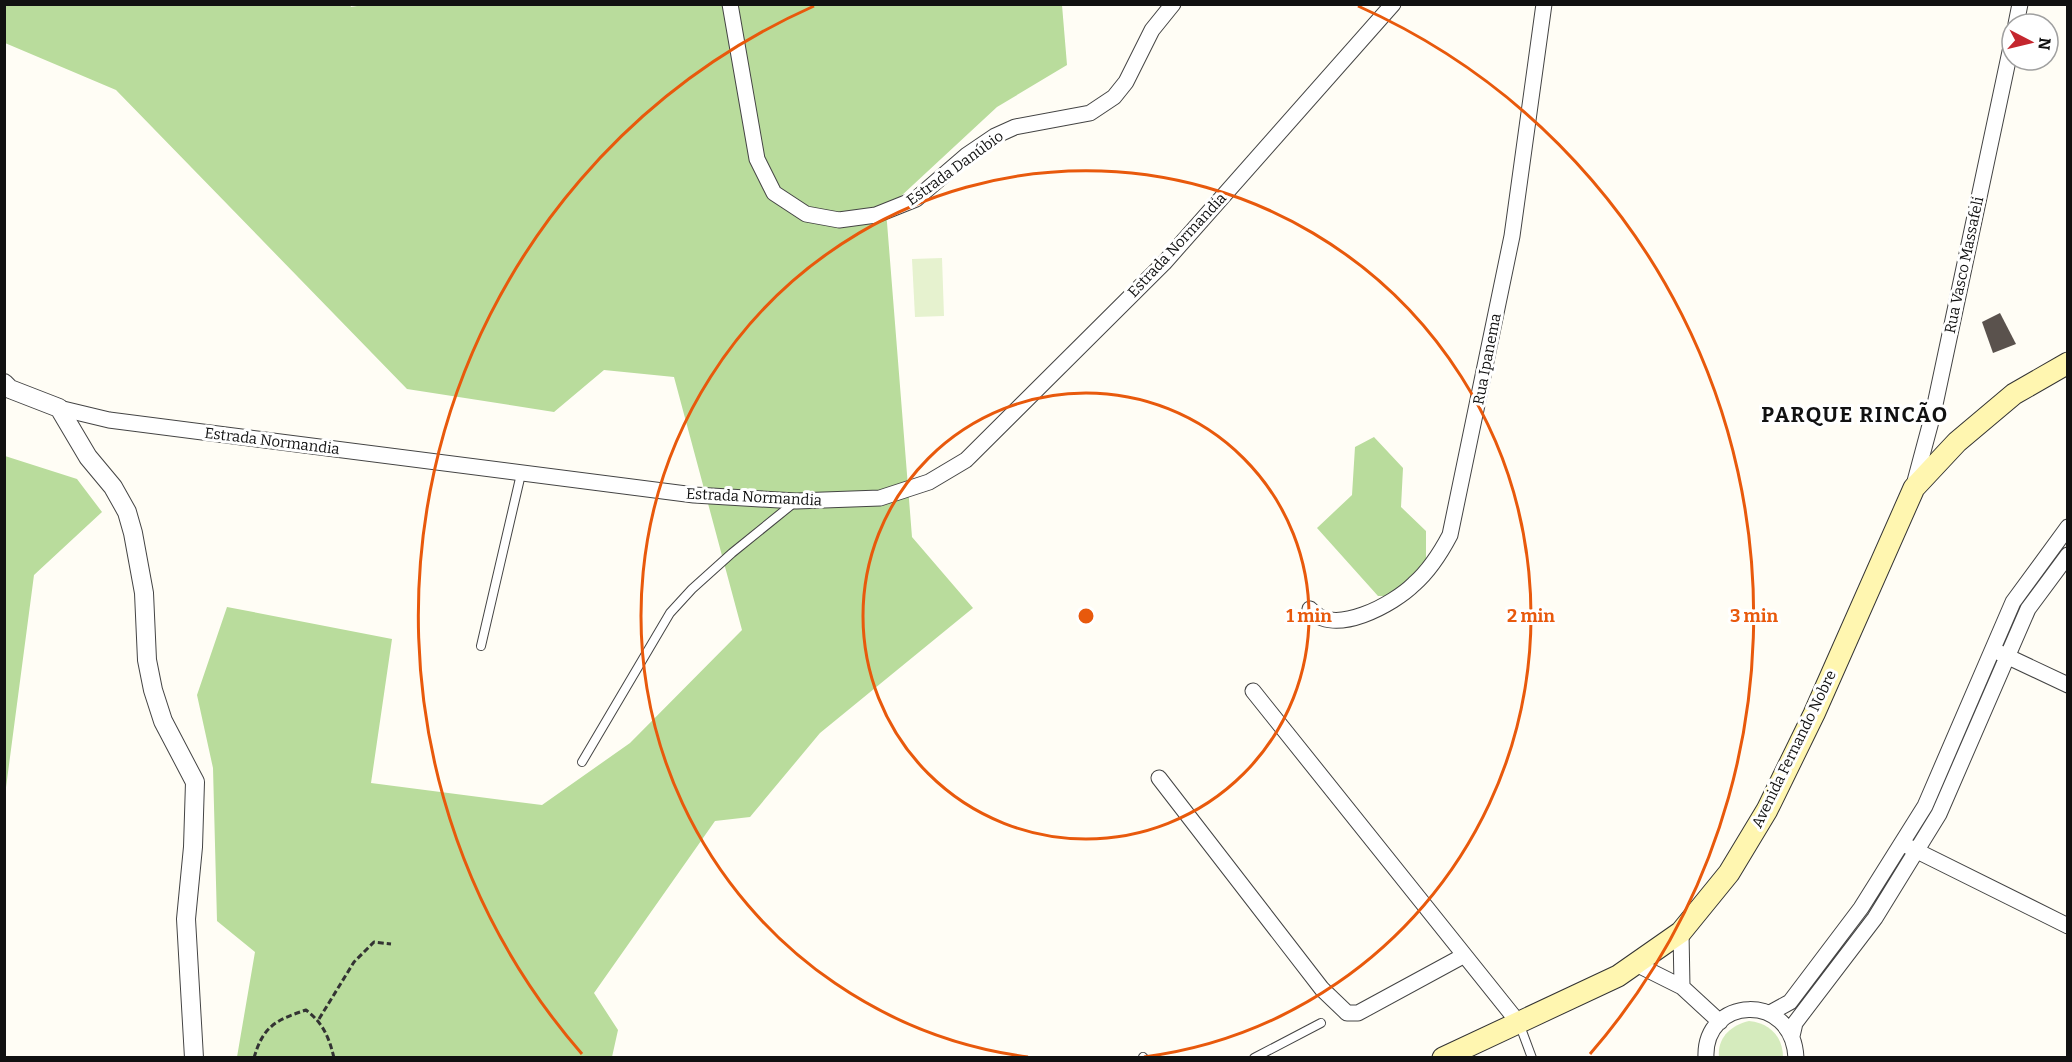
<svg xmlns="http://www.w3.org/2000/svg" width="2072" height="1062" viewBox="0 0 2072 1062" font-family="Bitter,serif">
<rect width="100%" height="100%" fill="#fffdf5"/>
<path fill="#d5ebbd" d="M1749,1021C1770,1023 1783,1037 1783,1057H1719C1717,1038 1731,1025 1749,1021Z"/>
<path fill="#b9dc9c" d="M350,4L351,7L369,4L1062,5L1067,65L997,107L886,210L912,537L973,608L820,733L750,817L715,821L594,993L618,1030L612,1057H237L255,952L217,921L213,768L197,695L227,607L392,639L371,783L542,805L630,743L742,630L674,377L604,370L554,412L407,389L116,90L5,43L4,5Z
M1374,437L1403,468L1401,507L1426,531V562L1402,596H1378L1317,528L1352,495L1355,447Z
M5,456L77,479L102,512L34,575L5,795Z"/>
<path fill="#e6f2cf" d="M942,258L944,316L915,317L912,259Z"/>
<path fill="#5a524d" d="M2000,313L2016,344L1993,353L1982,322Z"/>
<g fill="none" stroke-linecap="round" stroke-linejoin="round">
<defs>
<path id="service" d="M481,646L521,474
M582,762L670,613L692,589L732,553L795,502
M1519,1023L1532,1058
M1143,1057L1144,1058
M1254,1058L1321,1023"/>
<path id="minor" d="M730,4L757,159L774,193L806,214L839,220L876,215L916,199L967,155L995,136L1015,127L1090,113L1114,97L1126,82L1152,30L1173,4
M2016,24L2020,4
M59,408L109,420L694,495L796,501L880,498L929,482L966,460L1164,263L1393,4
M1914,485L1933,414L2012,42
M1310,609C1333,638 1394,604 1414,584C1430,570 1440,554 1450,535L1512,236L1544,4
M2000,653L2068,685
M1253,691L1518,1022
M1159,778L1322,989L1347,1013H1358L1463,956
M1909,847L2068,926
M1681,932L1682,987
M1636,964L1682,987L1720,1022
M1770,1013L1790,1002L1861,908L1925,806L2013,602L2068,527
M1792,1036L1795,1023L1875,918L1939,814L2028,609L2068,555
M1706,1058C1703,996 1793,991 1796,1058"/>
<path id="tertiary" d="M4,383L10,389L59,408L88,457L113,487L127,512L133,533L144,593L147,660L153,690L163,721L195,782L193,847L186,919L194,1058"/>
<path id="secondary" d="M1443,1058L1618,976L1681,932L1729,873L1767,810L1814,714L1914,488L1957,442L2014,394L2068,363"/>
</defs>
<use href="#service" stroke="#444" stroke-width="10"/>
<use href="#minor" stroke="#444" stroke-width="17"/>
<use href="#tertiary" stroke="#444" stroke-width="20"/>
<use href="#secondary" stroke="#333" stroke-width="23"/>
<path stroke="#333" stroke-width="3" stroke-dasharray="6 3" stroke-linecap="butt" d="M319,1019L354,962L374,942L391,944
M254,1058C263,1026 276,1020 306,1010C323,1023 329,1037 334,1058"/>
<use href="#service" stroke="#fff" stroke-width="8"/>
<use href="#minor" stroke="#fff" stroke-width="15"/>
<use href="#tertiary" stroke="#fff" stroke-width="18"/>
<use href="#secondary" stroke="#fff6b0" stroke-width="21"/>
</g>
<g fill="none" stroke="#e8590c" stroke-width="3">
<circle cx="1086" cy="616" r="223"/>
<path d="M1028 1057A445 445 0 1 1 1144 1057"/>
<path d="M582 1054A668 668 0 0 1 814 6M1358 6A668 668 0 0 1 1590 1054"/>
</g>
<g text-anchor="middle" stroke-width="6" stroke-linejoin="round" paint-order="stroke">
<g font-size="15" fill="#111" stroke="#fff">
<text transform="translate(955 168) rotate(-36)" y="5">Estrada Danúbio</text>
<text transform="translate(1177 245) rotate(-47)" y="5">Estrada Normandia</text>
<text transform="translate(1964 265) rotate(-78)" y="5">Rua Vasco Massafeli</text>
<text transform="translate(1487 359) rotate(-79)" y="5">Rua Ipanema</text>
<text transform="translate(272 441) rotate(7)" y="5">Estrada Normandia</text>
<text transform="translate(754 497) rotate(3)" y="5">Estrada Normandia</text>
<text transform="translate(1794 749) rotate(-64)" y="5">Avenida Fernando Nobre</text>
</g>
<g font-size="21" font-weight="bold" letter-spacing="1.5" fill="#111" stroke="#fff">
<text x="1855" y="422">PARQUE RINCÃO</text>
</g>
</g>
<circle cx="1086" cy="616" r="9" fill="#e8590c" stroke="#fff" stroke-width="3"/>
<g font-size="18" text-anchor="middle" font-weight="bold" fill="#e8590c" stroke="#fff" stroke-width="6" stroke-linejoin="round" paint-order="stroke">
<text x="1309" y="622">1 min</text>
<text x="1531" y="622">2 min</text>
<text x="1754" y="622">3 min</text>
</g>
<rect width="2072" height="1062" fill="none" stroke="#111111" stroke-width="12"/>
<g transform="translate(2030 42) rotate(97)"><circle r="28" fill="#ffffff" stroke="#a0a0a0" stroke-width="1.5"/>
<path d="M0-4.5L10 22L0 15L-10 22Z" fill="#c4262e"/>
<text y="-9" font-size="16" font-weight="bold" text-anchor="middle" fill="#111111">N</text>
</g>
</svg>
